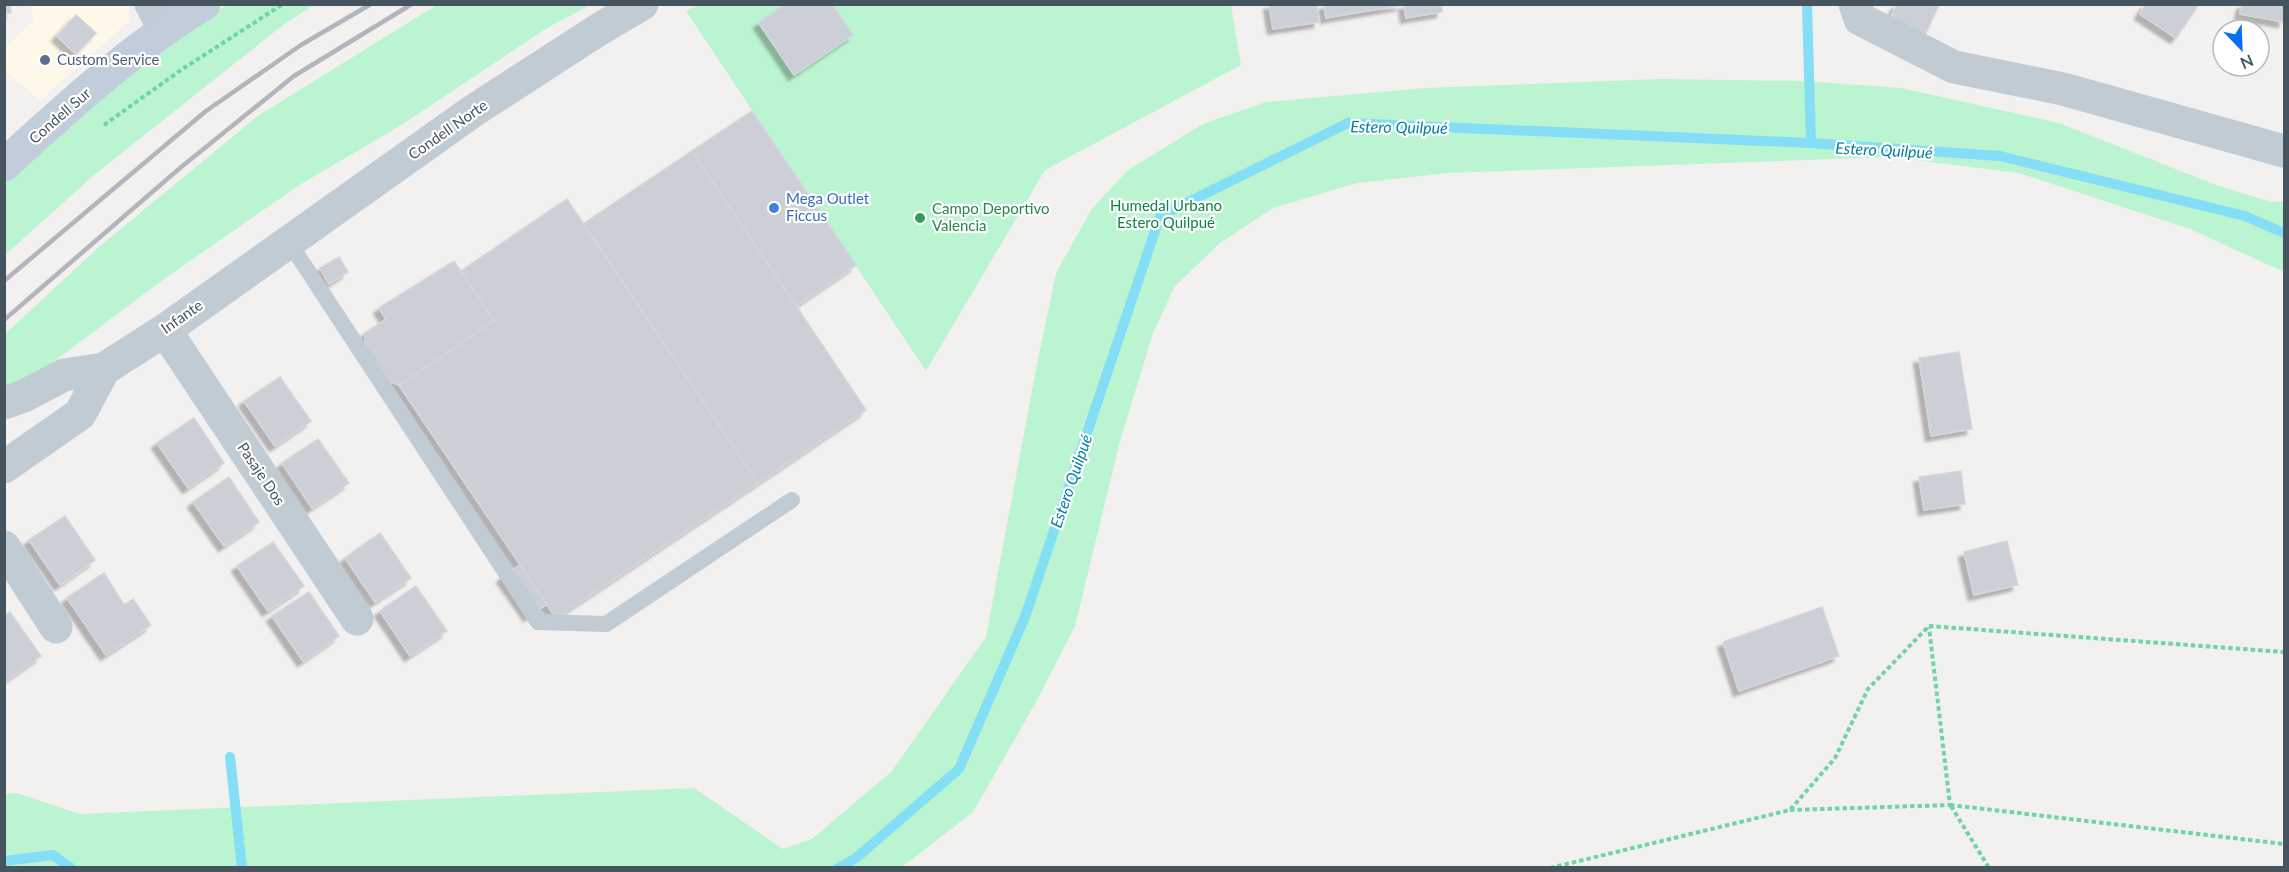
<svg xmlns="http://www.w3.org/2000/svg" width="2289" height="872" viewBox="0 0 2289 872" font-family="Lato,sans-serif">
<defs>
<filter id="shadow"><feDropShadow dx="-5.5" dy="5.5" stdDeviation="1.5" flood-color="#0004"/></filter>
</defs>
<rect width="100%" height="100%" fill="#f3f0f0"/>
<path fill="#fef8e9" d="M31,5H129V21L40,101L5,71V48L33,22Z"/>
<path fill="#bbf4d1" d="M701,4L1231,5L1241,65L1045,170L926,371L686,11Z
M228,5H314L283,25L93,176L5,255V181L59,129L211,14Z
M437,5H590L547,28L403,124L298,186L164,279L40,372L5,389V334L100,246L259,115Z
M1661,79L1806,81L1901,88L2059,123L2216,185L2271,202L2284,201V272L2190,229L2019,173L1890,157L1447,173L1357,183L1273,208L1220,243L1175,286L1153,333L1120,441L1075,626L1036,702L973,812L902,867H5V794L17,793L80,814L694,788L783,849L812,839L892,771L986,637L1037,364L1056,273L1091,210L1128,170L1203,124L1266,102L1424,88Z"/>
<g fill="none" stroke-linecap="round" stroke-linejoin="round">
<path stroke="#84def5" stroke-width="10" d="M1807,4L1811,143
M230,757L242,868
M4,861L53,855L71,868
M838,868L856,858L959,769L1025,617L1160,216L1348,123L1811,143L2000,156L2245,216L2284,233"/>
</g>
<path fill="#cccfd6" stroke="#d4d6dc" stroke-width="1.5" filter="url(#shadow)" d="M4,4H10L11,13H4Z
M786,4H832L853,35L794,75L759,23Z
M1269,4H1317L1319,22L1273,29Z
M1324,4H1401V5L1326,18Z
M1404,4H1441L1442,12L1406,18Z
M1897,4L1939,5L1923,39L1888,23Z
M2146,4H2199L2176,38L2140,14Z
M2242,4H2284V22L2240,14Z
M76,15L96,33L76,54L57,36Z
M752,111L856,265L796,306L692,151Z
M692,151L866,410L758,483L583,224Z
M567,199L758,483L556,618L399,385L494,321L461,271Z
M339,257L348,272L329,284L320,268Z
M454,261L494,321L399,385L384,380L366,350L365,333L386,319L379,308Z
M1959,352L1972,429L1931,436L1919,358Z
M280,377L311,421L275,446L244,401Z
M194,418L224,463L188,488L157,443Z
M318,439L349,483L312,508L282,463Z
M1961,471L1965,504L1924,510L1919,477Z
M229,477L259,522L224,546L193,502Z
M65,516L95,560L60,585L29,540Z
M380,533L411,578L375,602L345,558Z
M2007,541L2018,585L1974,595L1964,552Z
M273,542L304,586L268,611L237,566Z
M520,565L547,604L529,616L502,577Z
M104,573L124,605L133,599L151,625L106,655L67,598Z
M416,586L447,631L410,656L380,611Z
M309,592L339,636L303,661L272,616Z
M1822,607L1839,656L1739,691L1723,642Z
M10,612L41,656L5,681L4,616Z"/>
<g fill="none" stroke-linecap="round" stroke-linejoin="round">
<path stroke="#70d5a3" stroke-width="4" stroke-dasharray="4.5 3" stroke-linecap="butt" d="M104,125L181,70L283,4
M1929,626L2284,652
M1950,805L2284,844
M1951,806L1989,868
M1790,810L1950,805L1929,627
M1550,868L1790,810L1835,758L1868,689L1929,626"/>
<path stroke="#c0cbd3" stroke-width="16" d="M289,242L538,622L606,624L792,500"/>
<path stroke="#c0cbd3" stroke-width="33" d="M151,4L164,29
M1855,4L1860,19L1954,67L2063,89L2284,151
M165,330L357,619
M4,403L24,396L64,375L104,369
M4,467L80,414L104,369L165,330L473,111L598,30L642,4
M4,547L56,627"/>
<path stroke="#c1cddb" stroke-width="33" d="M4,165C66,108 132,48 204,4"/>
<path stroke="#b2b5bb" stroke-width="4.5" d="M4,281L206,111L301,45L371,4
M4,320L180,168L294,76L412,4"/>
</g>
<circle fill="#5c6f8a" stroke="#fff" stroke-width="2" cx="45" cy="60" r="6"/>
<circle fill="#3f7fe0" stroke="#fff" stroke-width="2" cx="774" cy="208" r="6"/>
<circle fill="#2e9e5b" stroke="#fff" stroke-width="2" cx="920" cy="218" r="6"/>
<g text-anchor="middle" stroke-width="4.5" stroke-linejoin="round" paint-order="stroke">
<g font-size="15" fill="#4e5e75" stroke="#fff" text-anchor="start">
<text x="57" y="65">Custom Service</text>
</g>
<g font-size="15" fill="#465460" stroke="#fff">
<text transform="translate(60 116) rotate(-41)" y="5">Condell Sur</text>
<text transform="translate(448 130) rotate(-35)" y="5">Condell Norte</text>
<text transform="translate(182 317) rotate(-35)" y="5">Infante</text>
<text transform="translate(261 474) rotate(56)" y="5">Pasaje Dos</text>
</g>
<g font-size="15" fill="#366cbe" stroke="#fff" text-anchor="start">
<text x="786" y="204">Mega Outlet<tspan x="786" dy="17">Ficcus</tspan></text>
</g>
<g font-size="15" fill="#0e8348" stroke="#fff">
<text x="1166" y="211">Humedal Urbano<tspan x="1166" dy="17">Estero Quilpué</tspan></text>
</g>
<g font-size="15" fill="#27864d" stroke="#fff" text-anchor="start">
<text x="932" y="214">Campo Deportivo<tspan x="932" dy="17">Valencia</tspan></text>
</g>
<g font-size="16" font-style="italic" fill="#0380a0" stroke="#fff">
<text transform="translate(1399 127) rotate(1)" y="6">Estero Quilpué</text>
<text transform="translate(1884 150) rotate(3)" y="6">Estero Quilpué</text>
<text transform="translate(1071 481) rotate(-71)" y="6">Estero Quilpué</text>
</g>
</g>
<rect width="2289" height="872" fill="none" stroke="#465460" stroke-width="12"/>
<g transform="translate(2241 48) rotate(157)"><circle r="28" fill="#ffffff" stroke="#b5bbbf" stroke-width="1.5"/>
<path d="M0-4.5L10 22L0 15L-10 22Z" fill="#0870f5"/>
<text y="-9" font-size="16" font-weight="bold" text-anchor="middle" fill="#465460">N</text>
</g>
</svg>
